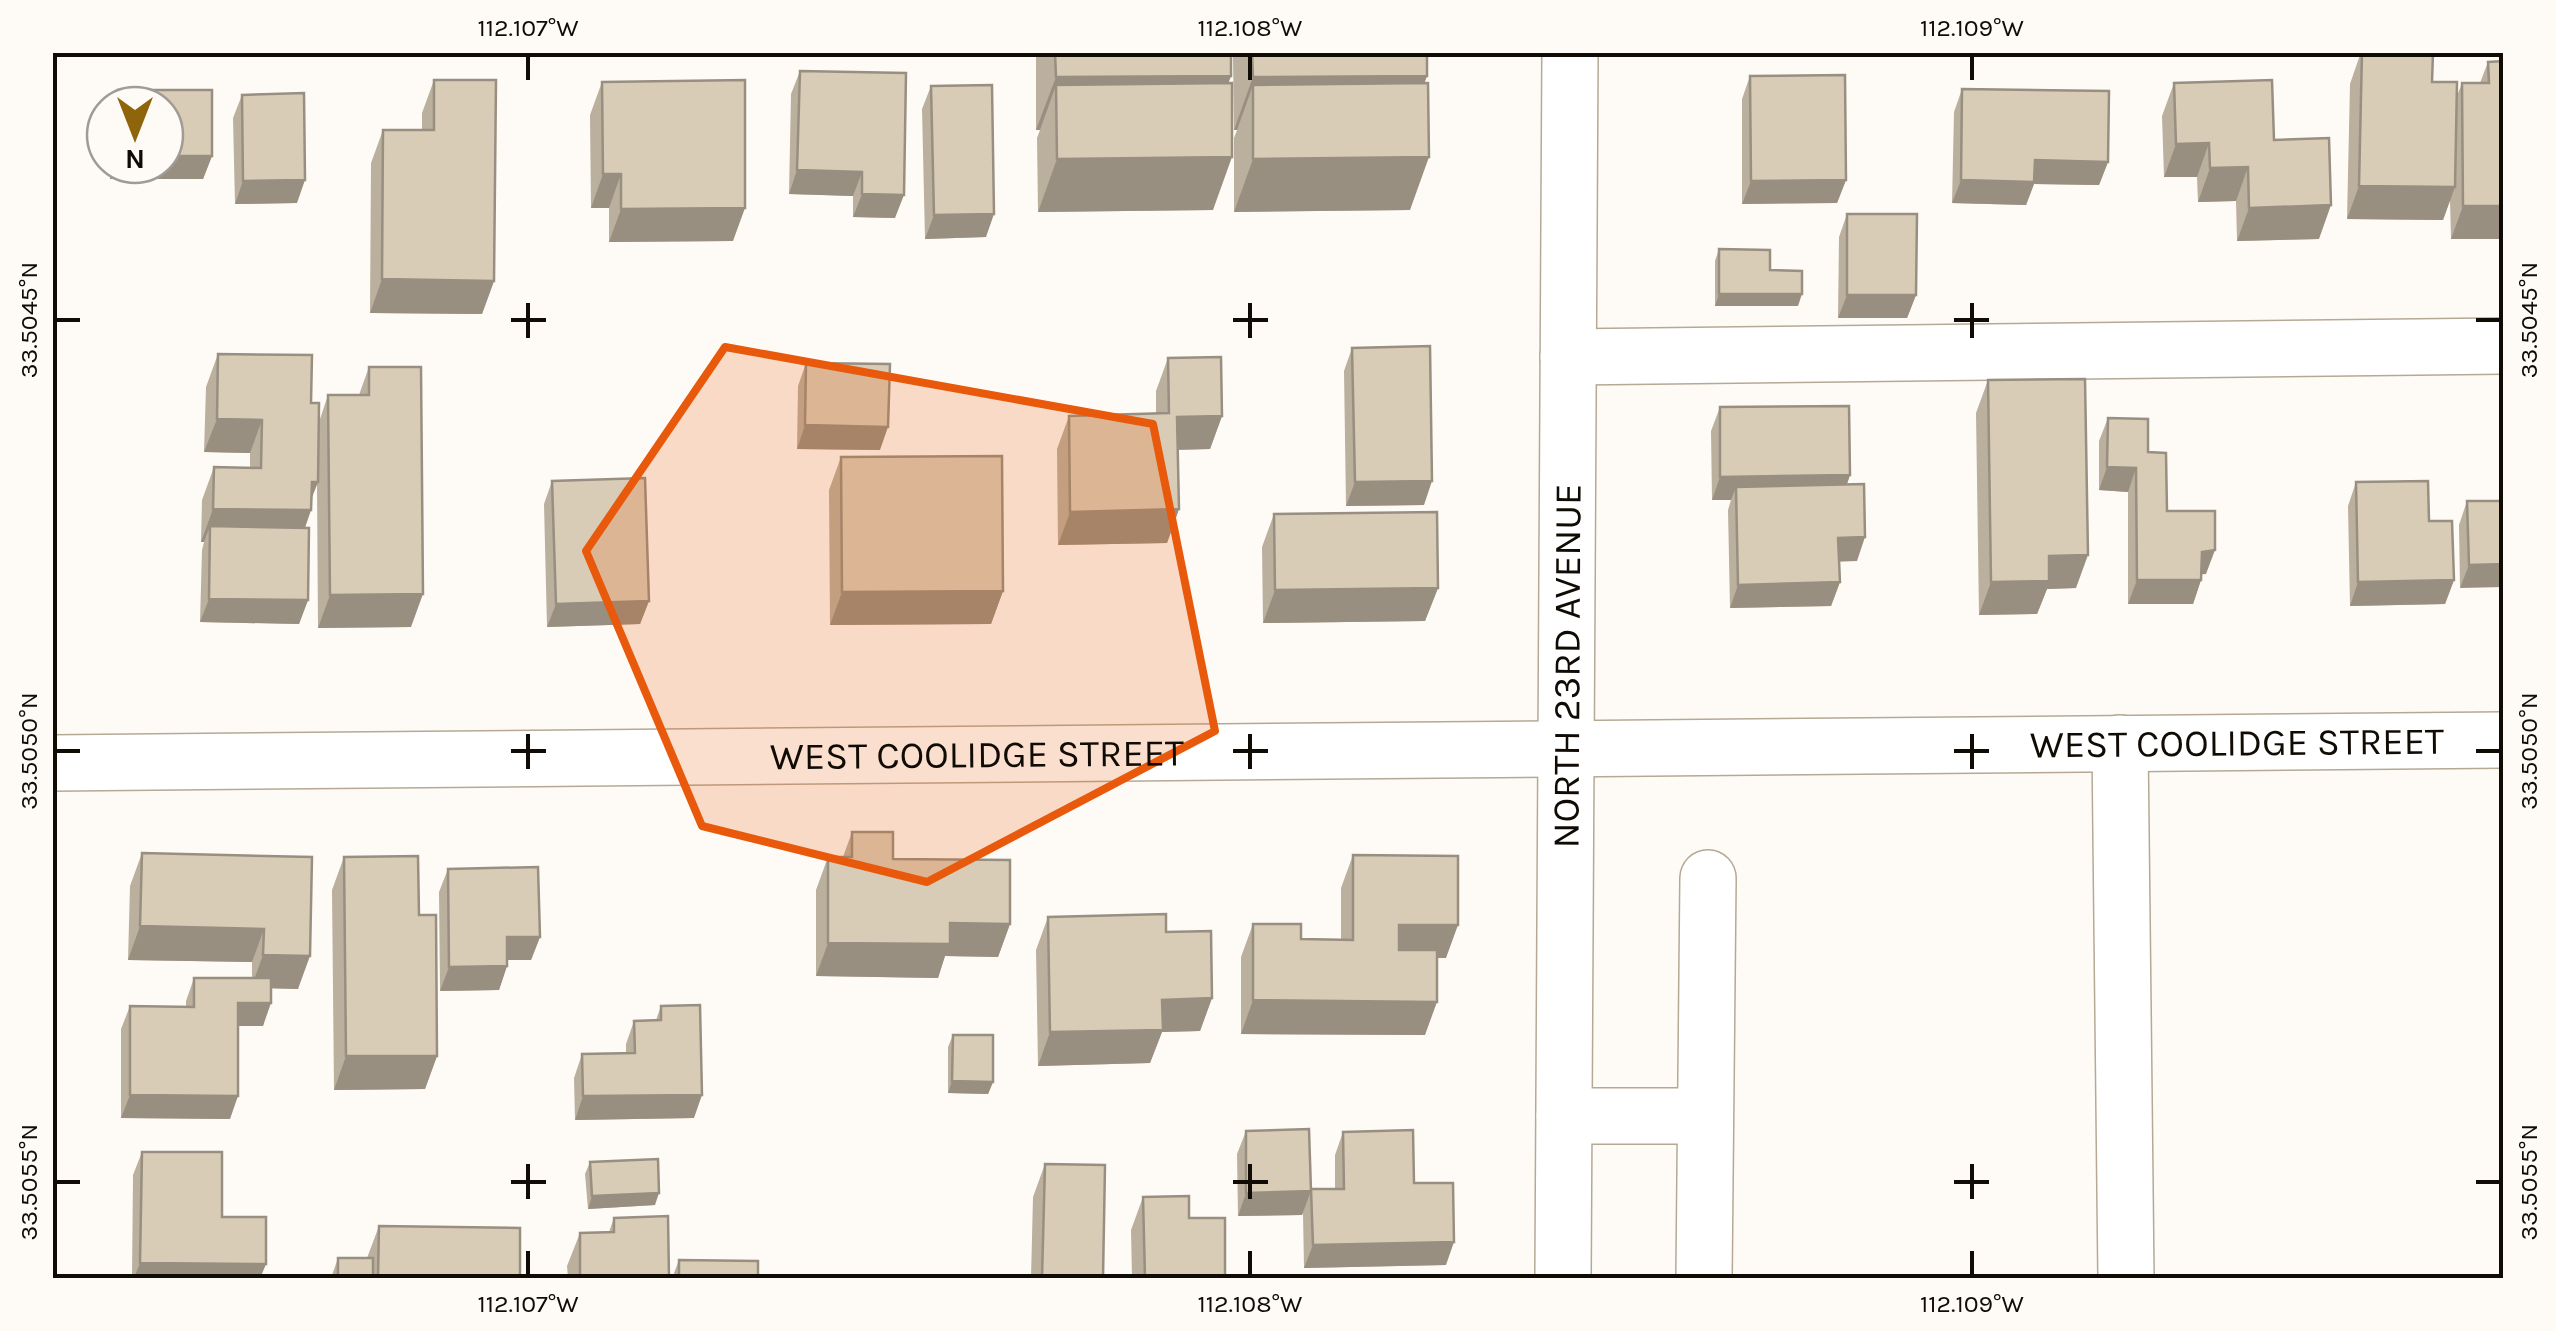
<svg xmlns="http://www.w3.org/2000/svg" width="2556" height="1331" viewBox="0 0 2556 1331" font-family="Karla,sans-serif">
<rect width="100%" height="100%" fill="#fefbf7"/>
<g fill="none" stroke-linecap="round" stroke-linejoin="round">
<defs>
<g id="minor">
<path d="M1568,357L2504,346"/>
<path d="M2120,743L2126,1278"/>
<path id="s1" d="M52,763L2504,740"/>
<path d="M1564,1116H1705"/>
<path id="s2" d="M1563,1278L1570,52"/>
<path d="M1704,1278L1708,878"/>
</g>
</defs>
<use href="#minor" stroke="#b5a995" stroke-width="58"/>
<use href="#minor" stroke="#fff" stroke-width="55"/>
</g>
<path fill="#bbaf9d" d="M1037,52H1231V76L1228,83L1213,210L1038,212L1037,138L1040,130H1036V56Z
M1234,52H1427V76L1424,83L1410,210L1234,212V138L1237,130H1234L1233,56Z
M2361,52L2457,96L2462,83H2480L2488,62L2504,239H2451L2450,200L2443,220L2347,219L2350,84Z
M800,71L895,218L853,217V196L789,194L791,94Z
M1750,76L1846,180L1837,203L1742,204V99Z
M434,80L494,281L482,314L370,313L371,163L383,130H422V113Z
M602,82L733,241L609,242V208H591L590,115Z
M2174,83L2274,140L2319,239L2237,241L2236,201L2198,202L2197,177H2164L2162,116Z
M931,86L986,237L925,239L922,109Z
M1962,89L2108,162L2099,185L2034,184L2026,205L1952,203L1954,112Z
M118,90H212V156L203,179H110V165H165V105H113Z
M242,95L297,203L235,204L233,118Z
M1847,214L1916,295L1907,318H1838L1839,237Z
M1719,249L1770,270L1798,306H1715V261Z
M1352,348L1424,505L1346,506L1344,371Z
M218,354L311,403L319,422L328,395H359L369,367L411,627L318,628L317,484L311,499V510L305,528L308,600L299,624L200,622L202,550L204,542H201L202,500L214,467L250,468V453L204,452L206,387Z
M1168,358L1222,416L1210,449L1178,450L1179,509L1167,543L1058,545L1057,449L1069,416L1156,413V391Z
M806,363L880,450L797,449L798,386Z
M1988,380L2076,588L2047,589L2037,614L1979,615L1976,413Z
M1720,407L1850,475L1847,484L1857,561H1839L1840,582L1831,606L1730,608L1728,510L1731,500H1712L1711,431Z
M2108,418L2148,452L2167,511L2206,574H2201V580L2193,604H2128V492L2099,490V441Z
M841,457L1003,591L991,624L830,625L829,490Z
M552,481L649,601L640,624L547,627L544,504Z
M2356,482L2429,521L2454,580L2445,604L2350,606L2348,506Z
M2467,501H2504L2460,588L2459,525Z
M1274,514L1438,588L1425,621L1263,623L1262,547Z
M852,832L893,859L1010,924L998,957L945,956L938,978L816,976V890L828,857H843Z
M142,853L312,857L298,989L271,988L263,1026H238L230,1119L121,1118V1029L130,1006L186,1007V1001L194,978H252V962L128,960L130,886Z
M1353,855L1446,958H1437L1425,1035L1241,1034V957L1253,924L1301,939L1341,940V888Z
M344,857L419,915L437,1056L425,1089L334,1090L332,890Z
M448,869L540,937L531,960H507V966L499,990L440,991L439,892Z
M1048,917L1166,932L1212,998L1200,1031L1162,1032L1150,1063L1038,1066L1036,950Z
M661,1006L694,1118L575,1120L574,1078L582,1054H626V1044L634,1021L656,1020Z
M953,1035L993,1082L988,1094L948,1093V1047Z
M1246,1131L1311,1191L1335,1189V1155L1343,1132L1414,1183L1446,1265L1304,1268L1303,1213L1302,1215L1238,1216L1237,1154Z
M142,1152L222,1217L266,1264L260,1278H132L133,1175Z
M590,1162L655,1205L588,1209L585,1174Z
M1045,1164L1103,1278H1031L1033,1197Z
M1143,1197L1189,1218L1225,1278H1132L1131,1230Z
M614,1218L669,1278H568L567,1266L580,1233L609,1232Z
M379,1226L520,1278H331L338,1258H367Z
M679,1260L758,1278H672Z"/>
<path fill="#988f80" d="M1231,76L1212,128L1056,85L1040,130H1036L1056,77Z
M1427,76L1408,128L1253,85L1237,130H1234L1253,77Z
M2209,143L2197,177H2164L2176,144Z
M165,156H212L203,179H110L115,165H165Z
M1232,157L1213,210L1038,212L1057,159Z
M1429,157L1410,210L1234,212L1253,159Z
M2035,160L2108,162L2099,185L2034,184L2026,205L1952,203L1961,180Z
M2248,167L2236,201L2198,202L2210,168Z
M797,170L862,172L853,196L789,194Z
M603,174H621L609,208H591Z
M305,180L297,203L235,204L243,181Z
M1846,180L1837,203L1742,204L1751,181Z
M2359,186L2455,187L2443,220L2347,219Z
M862,194L904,195L895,218L853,217Z
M2331,205L2319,239L2237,241L2249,208Z
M2463,206H2504V239H2451Z
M745,208L733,241L609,242L621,209Z
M994,214L986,237L925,239L934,215Z
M382,279L494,281L482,314L370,313Z
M1719,294H1802L1798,306H1715Z
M1847,295H1916L1907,318H1838Z
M1222,416L1210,449L1165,450L1177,417Z
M217,419L262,420L250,453L204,452Z
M805,425L888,427L880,450L797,449Z
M2107,467L2136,468L2128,492L2099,490Z
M1850,475L1842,498L1736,487L1731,500H1712L1720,477Z
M1432,481L1424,505L1346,506L1355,482Z
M312,482H318L307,510H311L299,544L210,526L204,542H201L213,509Z
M1179,509L1167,543L1058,545L1070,512Z
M1865,537L1857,561L1830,562L1838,538Z
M2215,550L2206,574L2193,575L2202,552Z
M2088,555L2076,588L2047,589L2037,614L1979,615L1991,582L2049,556Z
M2504,564V587L2460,588L2469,565Z
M2137,580H2201L2193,604H2128Z
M2454,580L2445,604L2350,606L2358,582Z
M1840,582L1831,606L1730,608L1738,585Z
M1438,588L1425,621L1263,623L1275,590Z
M1003,591L991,624L830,625L842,592Z
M423,594L411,627L318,628L330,595Z
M209,599L308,600L299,624L200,622Z
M649,601L640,624L547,627L556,604Z
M950,923L1010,924L998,957L945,956L938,978L816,976L828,943Z
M1399,925H1458L1446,958H1387Z
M140,926L264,929L252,962L128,960Z
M507,937H540L531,960H498Z
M263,955L310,956L298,989L251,988Z
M507,966L499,990L440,991L449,967Z
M1212,998L1200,1031L1162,1032L1150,1063L1038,1066L1050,1032L1162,1000Z
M1253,1000L1437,1002L1425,1035L1241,1034Z
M238,1003H271L263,1026H230Z
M346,1056H437L425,1089L334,1090Z
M952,1081L993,1082L988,1094L948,1093Z
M130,1095L238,1096L230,1119L121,1118Z
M702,1095L694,1118L575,1120L583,1096Z
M1311,1191L1302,1215L1238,1216L1246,1193Z
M659,1193L655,1205L588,1209L592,1196Z
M1454,1242L1446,1265L1304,1268L1313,1245Z
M140,1263L266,1264L260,1278H134Z"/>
<path fill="#d9ccb7" stroke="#988f80" stroke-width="2.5" d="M1055,52H1231V76L1056,77Z
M1252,52H1427V76L1253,77Z
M2362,52L2433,53L2432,82H2457L2455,187L2359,186Z
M2504,61V206H2463L2462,83H2489L2488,62Z
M800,71L906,73L904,195L862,194V172L797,170Z
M1845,75L1846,180L1751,181L1750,76Z
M434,80H496L494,281L382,279L383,130H434Z
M745,80V208L621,209V174H603L602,82Z
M2272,80L2274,140L2329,138L2331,205L2249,208L2248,167L2210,168L2209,143L2176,144L2174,83Z
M1232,83V157L1057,159L1056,85Z
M1428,83L1429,157L1253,159V85Z
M992,85L994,214L934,215L931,86Z
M1962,89L2109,91L2108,162L2035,160L2034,182L1961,180Z
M118,90H212V156H165V105H118Z
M304,93L305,180L243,181L242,95Z
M1847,214H1917L1916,295H1847Z
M1719,249L1770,250V270L1802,271V294H1719Z
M1430,346L1432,481L1355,482L1352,348Z
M218,354L312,355L311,403H319L318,482H312L311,510L213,509L214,467L261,468L262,420L217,419Z
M1221,357L1222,416L1177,417L1179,509L1070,512L1069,416L1169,413L1168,358Z
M806,363L890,364L888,427L805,425Z
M369,367H421L423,594L330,595L328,395H369Z
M2085,379L2088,555L2049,556V581L1991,582L1988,380Z
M1849,406L1850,475L1720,477V407Z
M2108,418L2148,419V452L2166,453L2167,511H2215V550L2202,552L2201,580H2137L2136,468L2107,467Z
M1002,456L1003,591L842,592L841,457Z
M645,478L649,601L556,604L552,481Z
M2428,481L2429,521H2452L2454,580L2358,582L2356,482Z
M1864,484L1865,537L1838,538L1840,582L1738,585L1736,487Z
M2467,501H2504V564L2469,565Z
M1437,512L1438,588L1275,590L1274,514Z
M210,526L309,528L308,600L209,599Z
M852,832H893V859L1010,860V924L950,923V944L828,943V857H852Z
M142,853L312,857L310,956L263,955L264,929L140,926Z
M1353,855L1458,856V925H1399V950H1437V1002L1253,1000V924H1301V939L1353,940Z
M418,856L419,915H436L437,1056H346L344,857Z
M538,867L540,937H507V966L449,967L448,869Z
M1166,914V932L1211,931L1212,998L1162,1000L1163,1030L1050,1032L1048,917Z
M194,978H271V1003H238V1096L130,1095V1006L194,1007Z
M700,1005L702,1095L583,1096L582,1054L635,1053L634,1021L661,1020V1006Z
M953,1035H993V1082L952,1081Z
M1309,1129L1311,1191L1246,1193V1131Z
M1413,1130L1414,1183H1453L1454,1242L1313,1245L1311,1189H1344L1343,1132Z
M142,1152H222V1217H266V1264L140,1263Z
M658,1159L659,1193L592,1196L590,1162Z
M1045,1164L1105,1165L1103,1278H1042Z
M1189,1196V1218H1225V1277H1220V1278H1145L1143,1197Z
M668,1216L669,1278H580V1233L614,1232V1218Z
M379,1226L520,1228V1278H378Z
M338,1258H373V1278H338Z
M679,1260L758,1261V1278H679Z"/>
<path fill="#e8590c" fill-opacity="0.2" stroke="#e8590c" stroke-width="8" stroke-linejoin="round" d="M725,347L1153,424L1215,731L927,882L702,826L586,551Z"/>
<path fill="none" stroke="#100c05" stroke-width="4" d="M528,55V80M1250,55V80M1972,55V80M528,303V338M1250,303V338M1972,303V338M55,320H80M511,320H546M1233,320H1268M1954,320H1989M2476,320H2501M528,734V769M1250,734V769M1972,734V769M55,751H80M511,751H546M1233,751H1268M1954,751H1989M2476,751H2501M528,1164V1199M1250,1164V1199M1972,1164V1199M55,1182H80M511,1182H546M1233,1182H1268M1954,1182H1989M2476,1182H2501M528,1251V1276M1250,1251V1276M1972,1251V1276"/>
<g text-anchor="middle" stroke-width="8" stroke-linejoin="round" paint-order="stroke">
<g font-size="38" fill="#100c05" stroke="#fefbf7">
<text dy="13" stroke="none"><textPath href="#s2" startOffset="612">NORTH 23RD AVENUE</textPath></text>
<text dy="13" stroke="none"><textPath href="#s1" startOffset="2185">WEST COOLIDGE STREET</textPath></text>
<text dy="13" stroke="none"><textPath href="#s1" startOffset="925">WEST COOLIDGE STREET</textPath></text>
</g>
</g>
<rect width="2556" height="1331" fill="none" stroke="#fefbf7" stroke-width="110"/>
<g transform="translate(135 135) rotate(180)"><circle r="48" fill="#fefbf7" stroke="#9f9b96" stroke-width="2.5"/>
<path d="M0-8L18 38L0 25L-18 38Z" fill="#8f650b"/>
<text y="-15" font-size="28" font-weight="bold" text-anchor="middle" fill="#100c05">N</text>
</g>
<rect x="55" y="55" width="2446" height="1221" fill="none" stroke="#100c05" stroke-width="4"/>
<g font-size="25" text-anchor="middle" fill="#100c05">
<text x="528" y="36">112.107°W</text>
<text x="1250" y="36">112.108°W</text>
<text x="1972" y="36">112.109°W</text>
<text transform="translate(2528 320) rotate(-90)" y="9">33.5045°N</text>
<text transform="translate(28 320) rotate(-90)" y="9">33.5045°N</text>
<text transform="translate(2528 751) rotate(-90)" y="9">33.5050°N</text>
<text transform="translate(28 751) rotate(-90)" y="9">33.5050°N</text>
<text transform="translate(2528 1182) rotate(-90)" y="9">33.5055°N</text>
<text transform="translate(28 1182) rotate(-90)" y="9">33.5055°N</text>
<text x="528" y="1312">112.107°W</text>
<text x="1250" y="1312">112.108°W</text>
<text x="1972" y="1312">112.109°W</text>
</g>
</svg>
